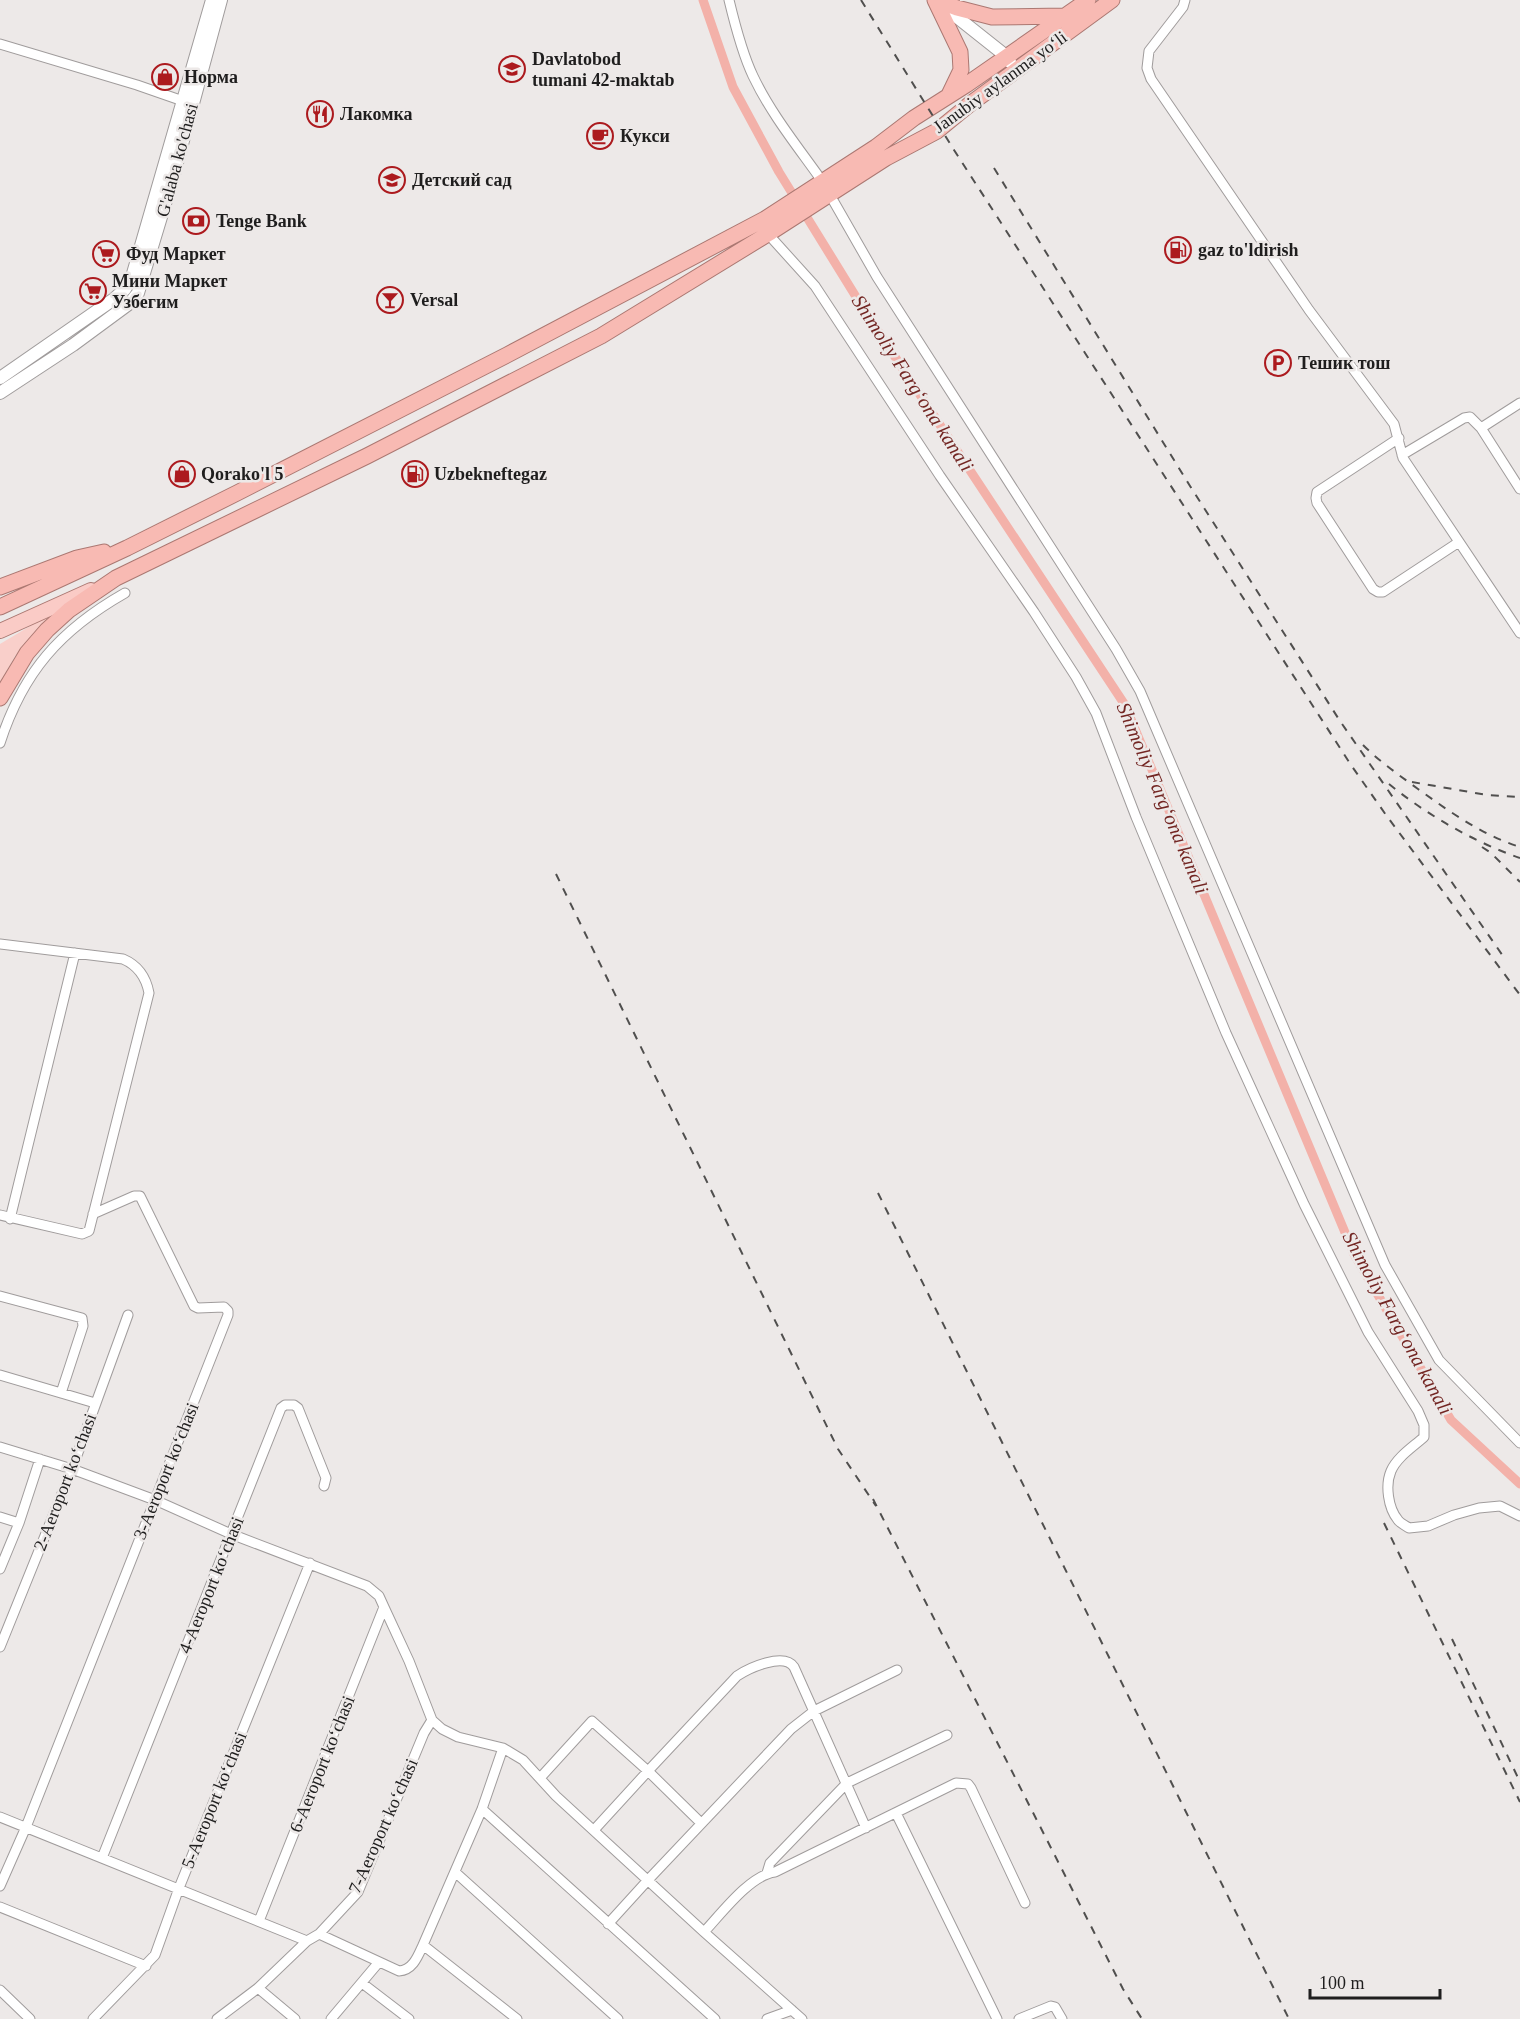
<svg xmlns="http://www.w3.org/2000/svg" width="1520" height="2019" viewBox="0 0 1520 2019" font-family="Georgia,serif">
<rect width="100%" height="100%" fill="#ede9e8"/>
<path fill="#f9cfca" d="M57,610L15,656L0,683V644Z"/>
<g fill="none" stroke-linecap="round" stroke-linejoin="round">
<path stroke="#f3b1a9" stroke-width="9" d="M703,0L733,87L779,172L866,313L1125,705L1354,1254L1451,1420L1520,1484"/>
<defs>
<path id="minor" d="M729,0C735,25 742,53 753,76C771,114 798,147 822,181
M1185,0L1183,7L1149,51L1147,68L1151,79L1309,310L1394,424L1403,458L1520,633
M0,44L137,85L183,101
M830,195L877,277L1116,649L1140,691L1385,1265L1439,1360L1520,1443
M768,234L815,286L940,476L1034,612L1076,677L1096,713L1136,817L1226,1033L1304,1204L1368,1332L1418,1411L1424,1425V1437C1413,1447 1397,1457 1391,1471C1385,1485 1388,1508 1398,1520C1400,1523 1406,1526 1409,1528L1428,1526L1454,1515L1479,1508L1500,1506L1520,1516
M1481,428L1520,403
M1399,438L1317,492L1316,498L1317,503L1373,589L1378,592H1383L1459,542
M1402,455L1464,418L1470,417L1481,428L1520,489
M0,743C23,672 60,630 125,593
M0,944L123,959C137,965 146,977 149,993L89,1231L82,1234L0,1215
M10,1219L75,953
M0,1296L82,1318L83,1326L61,1393
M0,1375L95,1403
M0,1447L72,1469L155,1500L231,1534L367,1586L379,1596L384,1607L409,1661L432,1720L442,1729L458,1737L503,1748L523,1760L556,1796L704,1932L802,2019
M0,1517L19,1523
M0,1569L19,1523L40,1459
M0,1647L72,1469L128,1315
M540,1778L592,1721L648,1771L737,1676C749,1668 784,1652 794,1667L866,1828
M482,1809L715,2019
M896,1813L997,2019
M0,1817L307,1941
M594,1830L648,1771L701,1823
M102,1858L281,1408L285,1405H294L298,1408L326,1478L324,1486
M455,1872L618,2019
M767,1873L770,1863L847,1783L947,1735
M0,1886L26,1827L228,1315V1311L224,1307L198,1308L194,1306L140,1196H134L93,1214
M0,1907L146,1966
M259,1921L384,1607
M608,1924L648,1880L791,1729L814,1711L897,1670
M704,1932C721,1914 750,1875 775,1872L956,1783L968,1784L971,1788L1025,1903
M319,1934L399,1971C413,1970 418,1956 423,1945L482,1809L503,1748
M423,1945L517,2019
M362,1983L409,2019
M258,1988L295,2019
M0,1990L30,2019
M93,2019L155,1955L179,1888L310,1563
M217,2019L258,1988L307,1941L319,1934L358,1892L424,1733L432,1720
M331,2019L379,1962
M767,2019L792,2010
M1019,2019L1051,2006L1055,2007L1062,2019"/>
<path id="secondary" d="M943,6L1006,56L1010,62
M0,378L114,299L125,289L132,277L212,0
M0,393L73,345L130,303L138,293L174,174L221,0"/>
<path id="primary" d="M0,631L91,590"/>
<path id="trunk" d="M935,0L960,52L961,70L949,95
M936,0L957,8L992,17L1065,16
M0,587L77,558L104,552
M0,607L127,548L237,493L507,355L765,219L876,147L914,118L966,85L1088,0
M0,698L27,653L47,630L69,610L116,578L367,456L601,336L771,232L886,158L937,131L970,104L1112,0"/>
</defs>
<use href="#minor" stroke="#a09c9c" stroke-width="11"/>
<use href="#secondary" stroke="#a09c9c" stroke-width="14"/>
<use href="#primary" stroke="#ab7872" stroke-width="16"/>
<use href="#trunk" stroke="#ab7872" stroke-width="17"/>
<use href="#minor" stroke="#fff" stroke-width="9"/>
<use href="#secondary" stroke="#fff" stroke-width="12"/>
<use href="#primary" stroke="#facbc6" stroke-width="14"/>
<use href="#trunk" stroke="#f8bab3" stroke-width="15"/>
<path stroke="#504f4e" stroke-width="2" stroke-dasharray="8 8" stroke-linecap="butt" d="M861,0L954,150L1351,765L1386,815L1520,995
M994,168L1190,486L1340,721L1503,956
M1363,745C1380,762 1399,775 1418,789C1450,812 1482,835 1520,847
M1412,782L1487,795L1520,797
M1389,784C1427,815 1474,842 1520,858
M1482,847L1491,853L1520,882
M556,874L838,1449L876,1506
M878,1193L1289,2019
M873,1499L1123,1989L1142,2019
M1384,1523L1520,1802
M1452,1639L1520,1782"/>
</g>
<defs>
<symbol id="school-ring" viewBox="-11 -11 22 22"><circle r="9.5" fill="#ede9e8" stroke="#ac1a1e" stroke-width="1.5"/><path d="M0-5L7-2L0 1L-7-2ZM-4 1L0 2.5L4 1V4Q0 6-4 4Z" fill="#ac1a1e"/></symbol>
<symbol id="shop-ring" viewBox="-11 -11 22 22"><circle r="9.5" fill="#ede9e8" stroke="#ac1a1e" stroke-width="1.5"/><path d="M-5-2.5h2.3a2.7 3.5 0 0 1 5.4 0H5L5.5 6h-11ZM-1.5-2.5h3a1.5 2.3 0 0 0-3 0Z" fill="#ac1a1e"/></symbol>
<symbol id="restaurant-ring" viewBox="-11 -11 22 22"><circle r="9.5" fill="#ede9e8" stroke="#ac1a1e" stroke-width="1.5"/><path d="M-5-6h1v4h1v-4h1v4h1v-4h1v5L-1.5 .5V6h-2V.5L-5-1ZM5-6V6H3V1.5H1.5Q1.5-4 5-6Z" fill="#ac1a1e"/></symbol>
<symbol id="cafe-ring" viewBox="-11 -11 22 22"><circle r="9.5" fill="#ede9e8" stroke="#ac1a1e" stroke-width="1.5"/><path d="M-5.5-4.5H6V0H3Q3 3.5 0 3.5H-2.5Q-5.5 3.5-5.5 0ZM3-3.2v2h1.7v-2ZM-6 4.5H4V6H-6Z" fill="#ac1a1e"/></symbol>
<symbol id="bank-ring" viewBox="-11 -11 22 22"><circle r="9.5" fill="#ede9e8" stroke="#ac1a1e" stroke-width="1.5"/><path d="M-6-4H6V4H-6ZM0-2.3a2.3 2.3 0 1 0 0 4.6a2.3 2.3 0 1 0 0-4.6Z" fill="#ac1a1e"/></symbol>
<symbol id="fuel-ring" viewBox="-11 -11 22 22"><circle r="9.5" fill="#ede9e8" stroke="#ac1a1e" stroke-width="1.5"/><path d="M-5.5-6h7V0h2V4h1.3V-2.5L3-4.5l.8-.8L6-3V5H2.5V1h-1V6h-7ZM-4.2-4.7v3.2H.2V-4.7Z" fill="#ac1a1e"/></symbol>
<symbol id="supermarket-ring" viewBox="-11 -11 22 22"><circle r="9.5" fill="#ede9e8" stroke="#ac1a1e" stroke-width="1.5"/><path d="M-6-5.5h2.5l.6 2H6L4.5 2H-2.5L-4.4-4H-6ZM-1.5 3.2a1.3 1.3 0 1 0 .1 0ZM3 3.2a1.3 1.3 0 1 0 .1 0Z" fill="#ac1a1e"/></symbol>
<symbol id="bar-ring" viewBox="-11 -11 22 22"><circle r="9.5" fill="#ede9e8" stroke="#ac1a1e" stroke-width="1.5"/><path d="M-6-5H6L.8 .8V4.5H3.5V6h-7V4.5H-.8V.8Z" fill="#ac1a1e"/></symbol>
<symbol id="parking-ring" viewBox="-11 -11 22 22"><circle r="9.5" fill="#ede9e8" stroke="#ac1a1e" stroke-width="1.5"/><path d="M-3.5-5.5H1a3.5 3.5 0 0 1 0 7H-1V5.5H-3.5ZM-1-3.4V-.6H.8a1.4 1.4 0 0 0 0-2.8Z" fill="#ac1a1e"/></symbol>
</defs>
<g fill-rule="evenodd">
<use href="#school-ring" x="497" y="54" width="30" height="30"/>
<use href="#shop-ring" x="150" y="62" width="30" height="30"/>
<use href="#restaurant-ring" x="305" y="99" width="30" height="30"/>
<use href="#cafe-ring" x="585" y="121" width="30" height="30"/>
<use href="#school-ring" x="377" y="165" width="30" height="30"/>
<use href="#bank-ring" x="181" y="206" width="30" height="30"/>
<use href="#fuel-ring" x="1163" y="235" width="30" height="30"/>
<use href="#supermarket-ring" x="91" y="239" width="30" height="30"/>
<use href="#supermarket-ring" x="78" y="276" width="30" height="30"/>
<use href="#bar-ring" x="375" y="285" width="30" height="30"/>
<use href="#parking-ring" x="1263" y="348" width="30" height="30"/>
<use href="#shop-ring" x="167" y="459" width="30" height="30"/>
<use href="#fuel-ring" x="400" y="459" width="30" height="30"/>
</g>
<g text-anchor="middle" stroke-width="5" stroke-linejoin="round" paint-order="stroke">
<g font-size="18" font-weight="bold" fill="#1f1e1e" stroke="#ede9e8" text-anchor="start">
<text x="532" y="65">Davlatobod<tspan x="532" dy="21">tumani 42-maktab</tspan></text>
<text x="184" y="83">Норма</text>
<text x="340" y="120">Лакомка</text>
<text x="620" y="142">Кукси</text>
<text x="412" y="186">Детский сад</text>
<text x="216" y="227">Tenge Bank</text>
<text x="1198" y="256">gaz to'ldirish</text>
<text x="126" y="260">Фуд Маркет</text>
<text x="112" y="287">Мини Маркет<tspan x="112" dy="21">Узбегим</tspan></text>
<text x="410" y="306">Versal</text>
<text x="1298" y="369">Тешик тош</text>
<text x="201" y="480">Qorako'l 5</text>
<text x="434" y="480">Uzbekneftegaz</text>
</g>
<g font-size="18" fill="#1f1e1e" stroke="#ede9e8">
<text transform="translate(1000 82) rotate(-36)" y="6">Janubiy aylanma yoʻli</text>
<text transform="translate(177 160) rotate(-75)" y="6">G'alaba ko'chasi</text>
<text transform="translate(166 1471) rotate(-68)" y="6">3-Aeroport koʻchasi</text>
<text transform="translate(65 1482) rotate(-69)" y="6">2-Aeroport koʻchasi</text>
<text transform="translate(211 1585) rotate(-68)" y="6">4-Aeroport koʻchasi</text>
<text transform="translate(322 1764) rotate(-68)" y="6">6-Aeroport koʻchasi</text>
<text transform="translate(214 1800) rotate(-68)" y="6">5-Aeroport koʻchasi</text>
<text transform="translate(383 1826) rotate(-66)" y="6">7-Aeroport koʻchasi</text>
</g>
<g font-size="20" font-style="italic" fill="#732623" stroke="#ede9e8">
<text transform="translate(913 383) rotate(57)" y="7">Shimoliy Fargʻona kanali</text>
<text transform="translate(1163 798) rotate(67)" y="7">Shimoliy Fargʻona kanali</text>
<text transform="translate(1398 1323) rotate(61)" y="7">Shimoliy Fargʻona kanali</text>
</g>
</g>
<path d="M1310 1989v9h130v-9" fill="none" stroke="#1f1e1e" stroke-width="3"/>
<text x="1319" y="1989" font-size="18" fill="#1f1e1e" stroke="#ede9e8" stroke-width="4.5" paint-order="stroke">100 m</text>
</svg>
